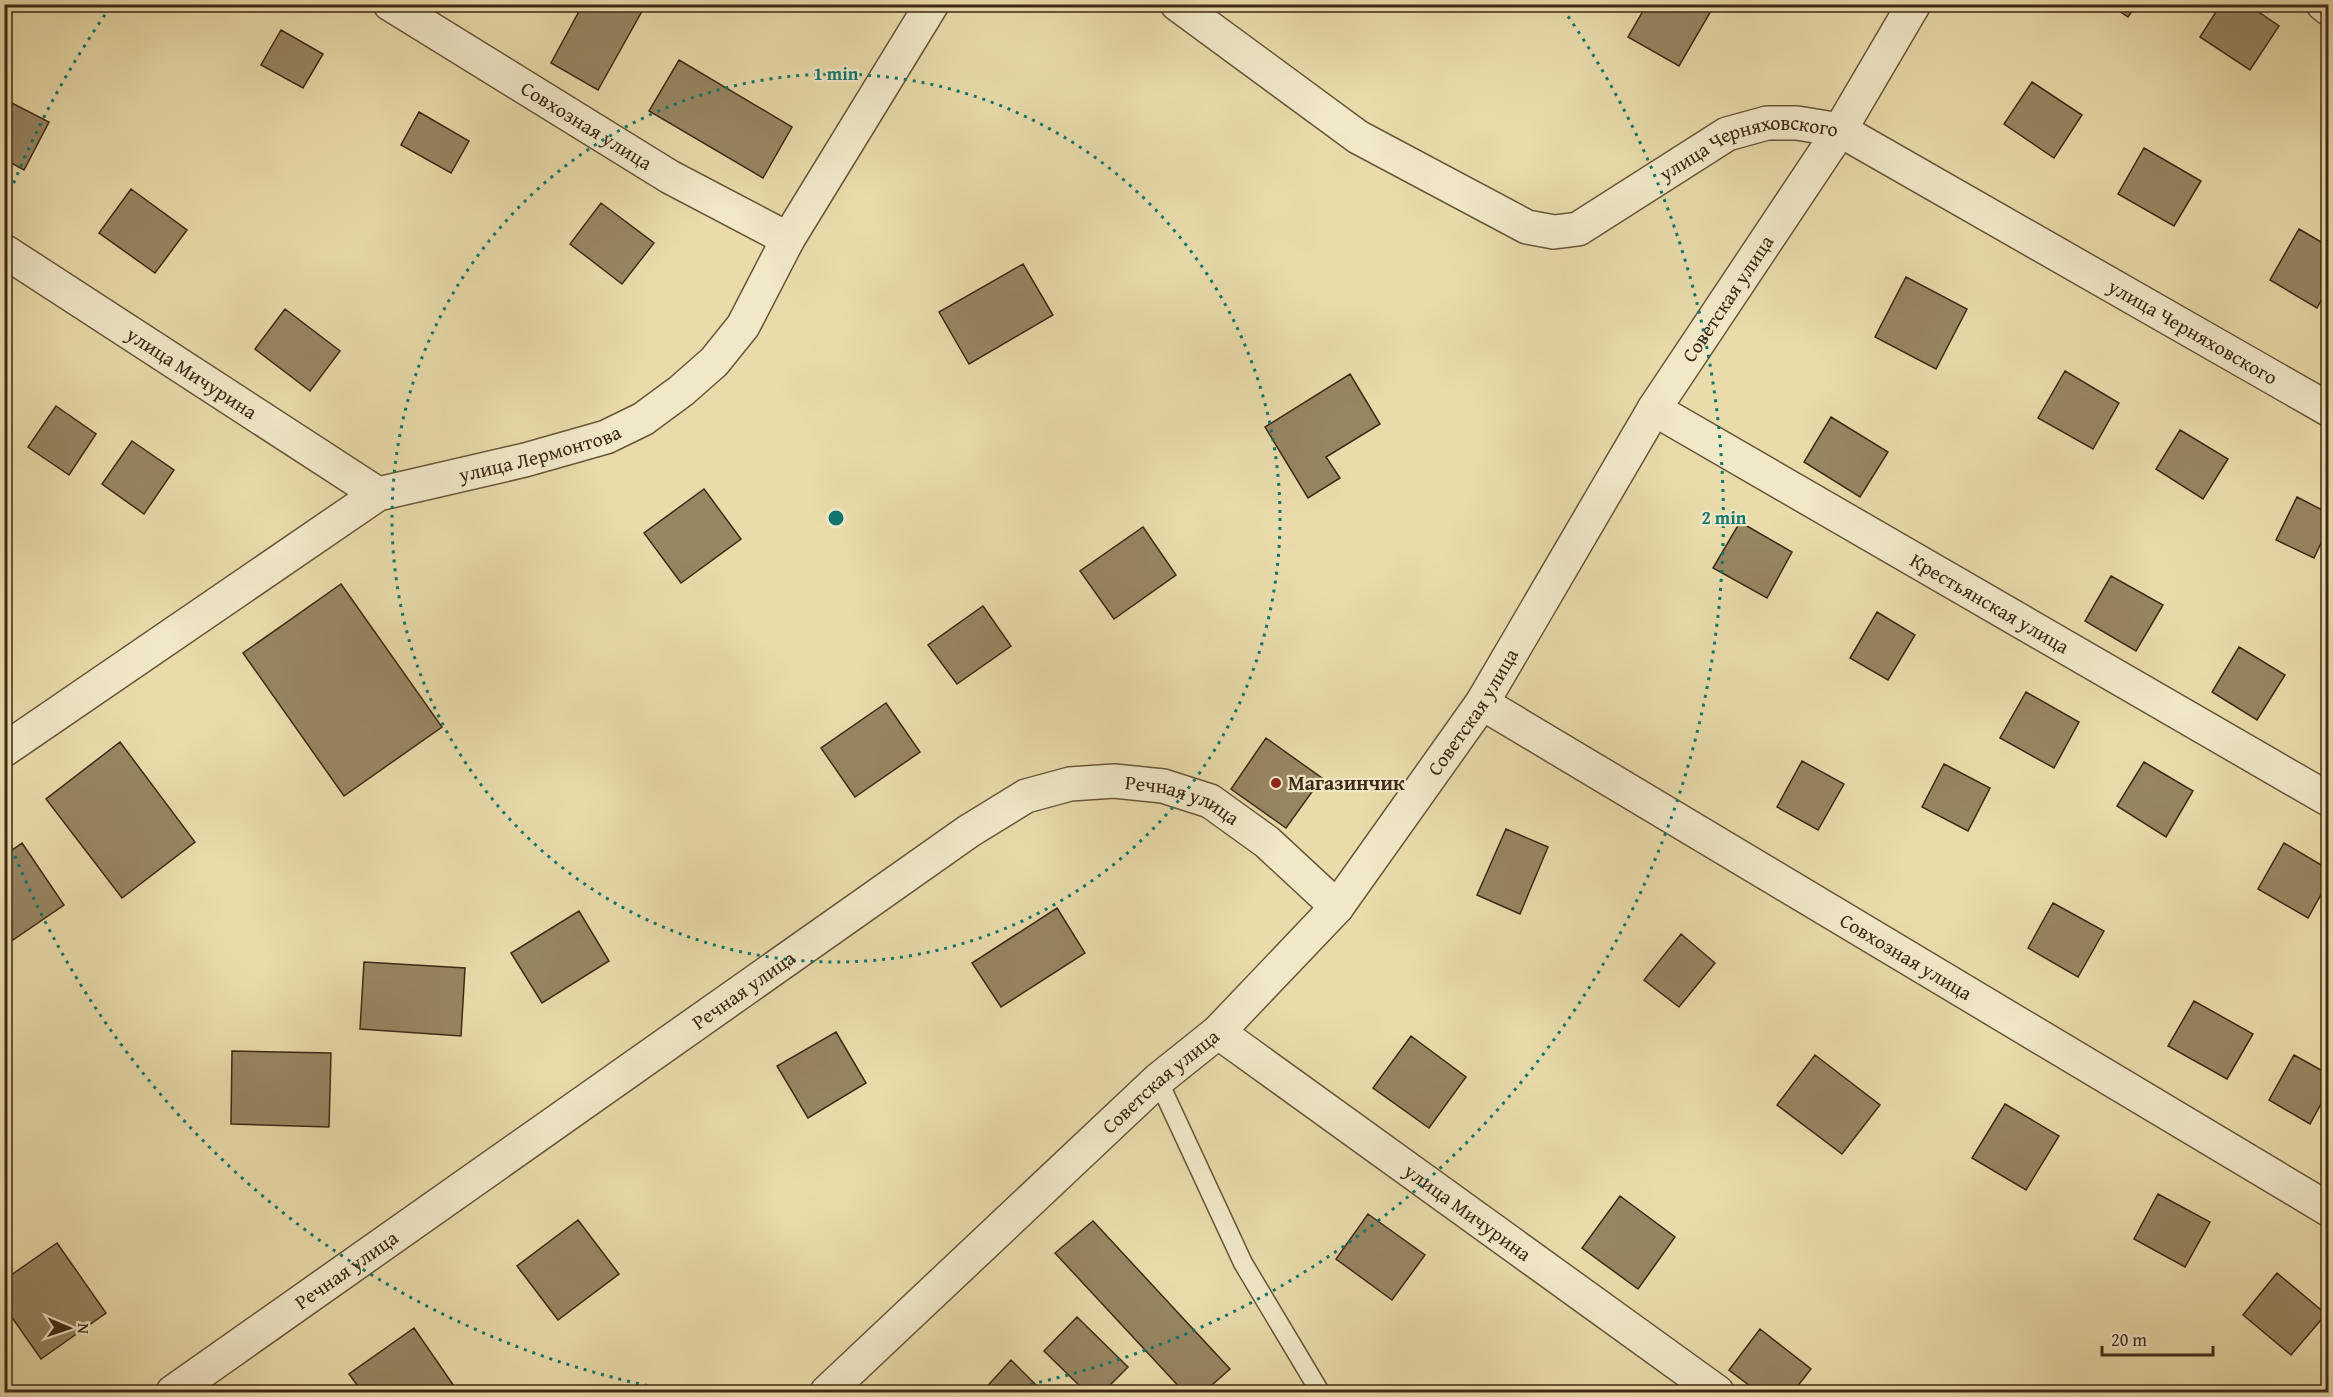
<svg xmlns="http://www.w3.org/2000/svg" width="2333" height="1397" viewBox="0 0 2333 1397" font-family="'Gentium Book Plus',serif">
<rect width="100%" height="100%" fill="#e9dbaa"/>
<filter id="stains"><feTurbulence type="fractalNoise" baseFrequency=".00333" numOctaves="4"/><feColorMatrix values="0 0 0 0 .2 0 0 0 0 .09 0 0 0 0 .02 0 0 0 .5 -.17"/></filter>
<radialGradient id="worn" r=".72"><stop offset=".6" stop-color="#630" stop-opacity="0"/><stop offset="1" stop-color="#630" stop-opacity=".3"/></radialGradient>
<path fill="#978662" stroke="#3e2915" stroke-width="1.5" d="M583,4H646L598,90L551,63Z
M1647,4H1715L1679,66L1628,37Z
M2109,4H2137L2128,17Z
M2221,4H2247L2279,26L2250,70L2200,37Z
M281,30L323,54L303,88L261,65Z
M679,60L792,127L763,178L649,111Z
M2032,82L2082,115L2054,158L2004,124Z
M4,99L49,122L24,170L4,159Z
M419,112L469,141L451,173L401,145Z
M2144,148L2201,181L2174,226L2118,194Z
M131,189L187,230L155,273L99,233Z
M601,203L654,243L622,284L570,244Z
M2299,229L2328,246V288L2317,308L2270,280Z
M1023,264L1053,315L969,364L939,312Z
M1906,277L1967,309L1936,369L1875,337Z
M285,309L340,351L310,391L255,349Z
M2065,371L2119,403L2093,449L2038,418Z
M1350,374L1380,424L1326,457L1340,478L1308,498L1265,427Z
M56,406L96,434L69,475L28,447Z
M1831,417L1888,452L1860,497L1804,462Z
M2180,430L2228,459L2203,499L2156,469Z
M132,441L174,470L144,514L102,484Z
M704,489L741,539L681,583L644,533Z
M2297,497L2328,513V528L2314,558L2276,540Z
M1740,522L1792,552L1767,598L1713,568Z
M1143,527L1176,575L1114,619L1080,571Z
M2111,576L2163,605L2136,651L2085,621Z
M341,584L442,727L344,796L243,653Z
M983,606L1011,646L957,684L928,645Z
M1877,612L1915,635L1888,680L1850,658Z
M2239,647L2285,675L2257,720L2212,692Z
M2026,692L2079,722L2054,768L2000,738Z
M886,703L920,752L855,797L821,748Z
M1266,738L1322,778L1286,828L1231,789Z
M120,742L195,842L122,898L46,799Z
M1802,761L1844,784L1818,830L1777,807Z
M2144,762L2193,791L2166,837L2117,806Z
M1944,764L1990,788L1968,831L1922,807Z
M1506,829L1548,847L1520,914L1477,895Z
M22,843L64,905L4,946V856Z
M2284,843L2328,869V882L2308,918L2258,889Z
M2053,903L2104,931L2078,977L2028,948Z
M1057,908L1085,953L1001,1007L972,963Z
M579,911L609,961L542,1003L511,953Z
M1681,934L1715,963L1679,1007L1644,980Z
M364,962L465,968L461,1036L360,1029Z
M2194,1001L2253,1034L2227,1079L2168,1046Z
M836,1032L866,1083L808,1118L777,1066Z
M1411,1036L1466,1077L1429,1128L1373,1088Z
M232,1051L331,1053L329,1127L231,1124Z
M1815,1055L1880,1105L1842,1154L1777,1105Z
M2294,1055L2328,1074V1091L2310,1124L2269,1100Z
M2005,1104L2059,1136L2026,1190L1972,1158Z
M2158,1194L2210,1222L2185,1267L2134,1239Z
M1620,1196L1675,1237L1638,1289L1582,1248Z
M1368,1214L1425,1255L1392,1300L1336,1259Z
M578,1220L619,1274L558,1320L517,1266Z
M1093,1221L1230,1369L1204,1392H1184L1055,1253Z
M57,1243L106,1313L41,1359L4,1306V1280Z
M2277,1273L2326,1314L2291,1355L2243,1315Z
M1077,1317L1128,1367L1103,1392H1086L1044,1351Z
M414,1328L456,1389L450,1392H362L349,1374Z
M1760,1329L1811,1369L1793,1392H1758L1729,1370Z
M1011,1360L1043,1392H982Z"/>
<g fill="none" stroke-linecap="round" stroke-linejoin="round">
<defs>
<path id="service" d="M1158,1080L1243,1263L1320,1392"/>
<g id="minor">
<path id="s1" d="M390,4L670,177L788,239"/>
<path id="s2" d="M1177,4L1358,137L1527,227L1554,232L1578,229L1727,134L1767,123H1797L1840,130L2328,409"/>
<path d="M2323,4L2328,8"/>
<path id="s3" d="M4,251L378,494"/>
<path id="s4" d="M1654,409L2328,799"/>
<path id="s5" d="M1482,703L2328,1209"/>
<path id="s6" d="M4,750L378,494L525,460L606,437L643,419L681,391L714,362L743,326L788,239L932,4"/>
<path id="s7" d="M1218,1032L1717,1392"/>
<path id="s8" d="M173,1392L969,831L1026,796L1070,784L1114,781L1163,786L1210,801L1267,842L1337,907"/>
</g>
<g id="tertiary">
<path id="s9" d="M827,1392L1158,1080L1218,1032L1337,907L1482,703L1654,409L1840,130L1914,4"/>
</g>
</defs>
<use href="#service" stroke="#69563a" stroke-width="21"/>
<use href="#minor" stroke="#69563a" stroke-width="36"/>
<use href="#tertiary" stroke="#69563a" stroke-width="36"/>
<use href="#service" stroke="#f1e8c8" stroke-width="18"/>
<use href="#minor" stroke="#f1e8c8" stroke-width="33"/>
<use href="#tertiary" stroke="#f1e8c8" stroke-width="33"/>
</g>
<g fill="none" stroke="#0f766e" stroke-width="3" stroke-dasharray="3 6">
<circle cx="836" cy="518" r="444"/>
<path d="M674 1391A888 888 0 0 1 7 836M7 200A888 888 0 0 1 109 9M1563 9A888 888 0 0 1 998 1391"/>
</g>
<circle fill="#8f2418" stroke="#f1e8c8" stroke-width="2" cx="1276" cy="783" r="6"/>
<g text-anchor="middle" stroke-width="4.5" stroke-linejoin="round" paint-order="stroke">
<g font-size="20" fill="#3e2915" stroke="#f1e8c8">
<text dy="7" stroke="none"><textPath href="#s1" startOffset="231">Совхозная улица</textPath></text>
<text dy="7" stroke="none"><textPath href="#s2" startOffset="662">улица Черняховского</textPath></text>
<text dy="7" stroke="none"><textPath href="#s9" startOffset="1428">Советская улица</textPath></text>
<text dy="7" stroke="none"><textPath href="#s2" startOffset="1166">улица Черняховского</textPath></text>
<text dy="7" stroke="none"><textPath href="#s3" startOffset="224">улица Мичурина</textPath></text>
<text dy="7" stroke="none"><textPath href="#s6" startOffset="620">улица Лермонтова</textPath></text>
<text dy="7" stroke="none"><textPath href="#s4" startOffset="388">Крестьянская улица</textPath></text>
<text dy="7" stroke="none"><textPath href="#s9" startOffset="942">Советская улица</textPath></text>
<text dy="7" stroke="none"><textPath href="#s8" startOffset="1202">Речная улица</textPath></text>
<text dy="7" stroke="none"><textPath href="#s5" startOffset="494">Совхозная улица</textPath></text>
<text dy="7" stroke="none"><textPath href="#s8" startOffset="698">Речная улица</textPath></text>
<text dy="7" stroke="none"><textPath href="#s9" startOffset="456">Советская улица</textPath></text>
<text dy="7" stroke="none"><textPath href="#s7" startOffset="308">улица Мичурина</textPath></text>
<text dy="7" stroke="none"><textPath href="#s8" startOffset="212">Речная улица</textPath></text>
</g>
<g font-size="20" font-weight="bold" fill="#3e2915" stroke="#f1e8c8" text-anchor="start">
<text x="1288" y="790">Магазинчик</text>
</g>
</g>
<circle cx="836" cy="518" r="9" fill="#0f766e" stroke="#f1e8c8" stroke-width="3"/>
<g font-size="18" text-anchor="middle" font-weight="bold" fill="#0f766e" stroke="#f1e8c8" stroke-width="4.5" stroke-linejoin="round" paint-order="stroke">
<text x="836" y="80">1 min</text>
<text x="1724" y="524">2 min</text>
</g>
<rect width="2333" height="1397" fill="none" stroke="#e9dbaa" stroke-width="24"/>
<rect x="6" y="6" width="2321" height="1385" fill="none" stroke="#3e2915" stroke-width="3"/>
<rect x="12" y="12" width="2309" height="1373" fill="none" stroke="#3e2915" stroke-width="1.5"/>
<g transform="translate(69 1328) rotate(92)" stroke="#f1e8c8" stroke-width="4.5" paint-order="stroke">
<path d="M0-4.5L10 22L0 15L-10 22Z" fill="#3e2915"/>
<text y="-9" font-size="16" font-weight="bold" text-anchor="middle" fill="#3e2915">N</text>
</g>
<path d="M2102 1346v9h111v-9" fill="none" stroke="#3e2915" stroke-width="3"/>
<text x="2111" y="1346" font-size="18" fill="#3e2915" stroke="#f1e8c8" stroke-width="4.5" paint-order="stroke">20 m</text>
<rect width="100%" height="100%" filter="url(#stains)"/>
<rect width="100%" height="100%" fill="url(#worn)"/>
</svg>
